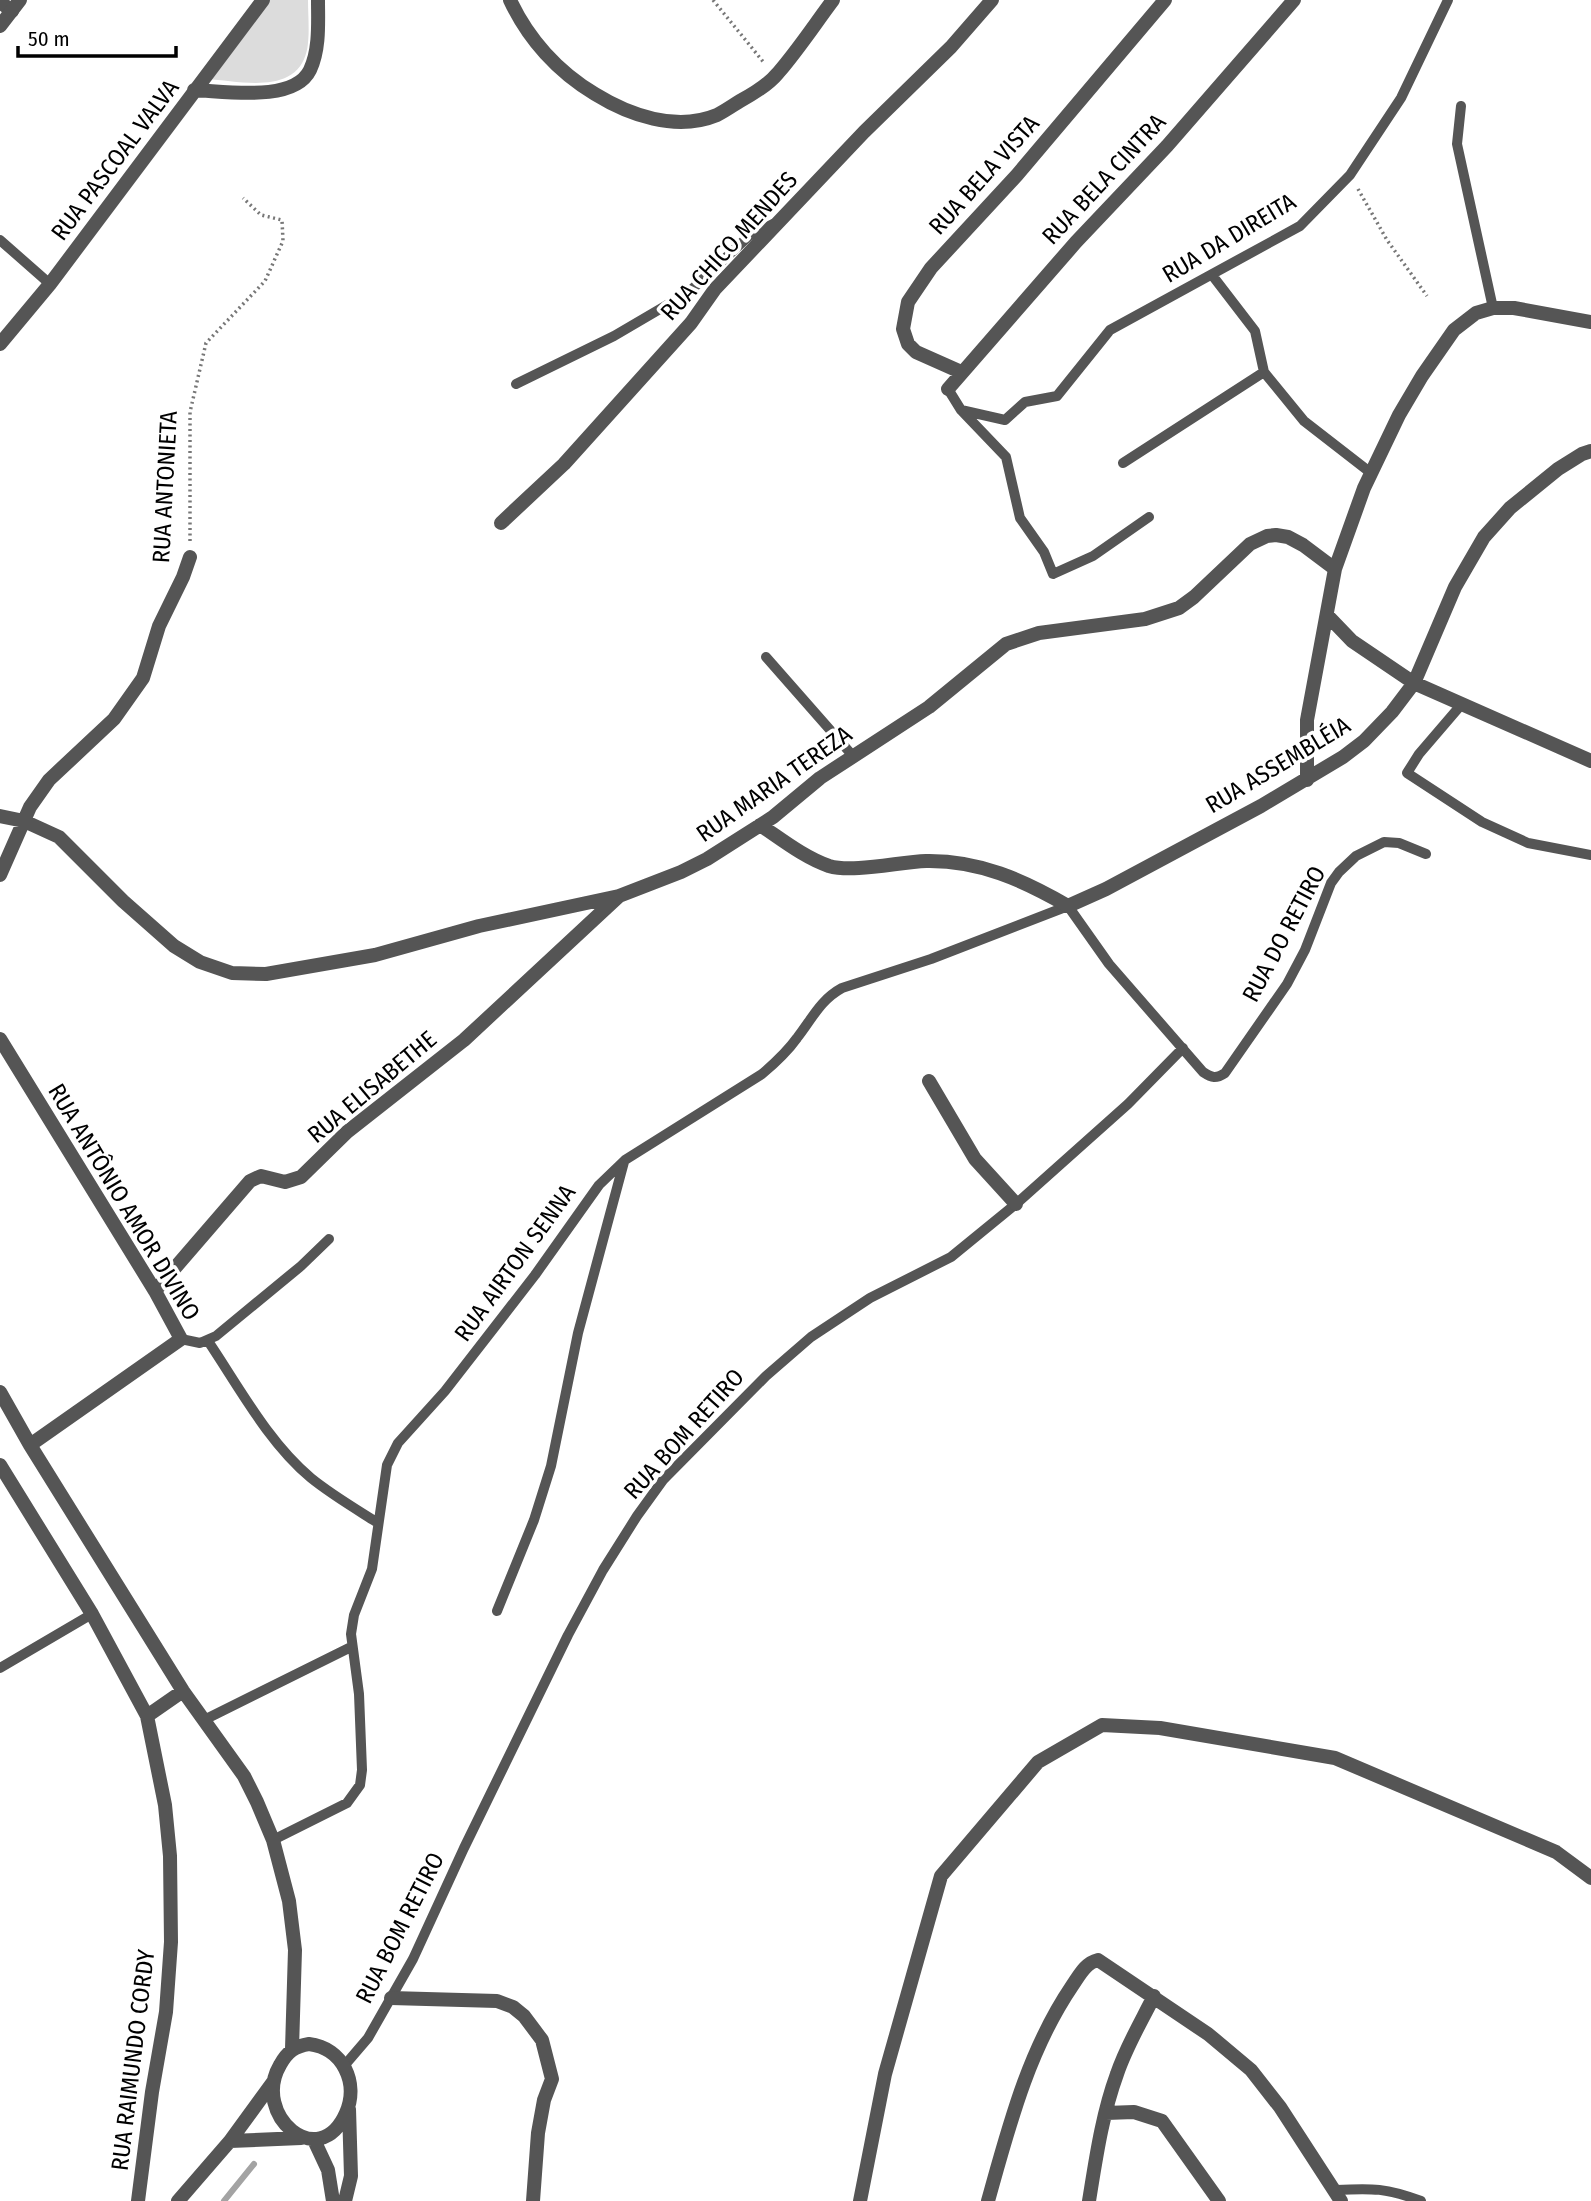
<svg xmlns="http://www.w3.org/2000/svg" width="1591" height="2201" viewBox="0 0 1591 2201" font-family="'Fira Sans Condensed',sans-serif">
<rect width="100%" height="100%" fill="#fff"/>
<path fill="#dcdcdc" d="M266,0H308C308,16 310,34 307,50C297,96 240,81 207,79Z"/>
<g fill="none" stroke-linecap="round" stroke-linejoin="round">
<path stroke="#a3a3a3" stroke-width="6" d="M224,2201L254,2164"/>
<path stroke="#777" stroke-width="3.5" stroke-dasharray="2 3.5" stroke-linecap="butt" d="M713,0L765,64
M1358,189L1387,240L1427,296
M190,541V412L206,343L265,281L283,241L282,220L261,215L243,198"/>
<path stroke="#555" stroke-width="10" d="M1461,106L1457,144L1493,308
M0,240L50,284
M1212,275L1255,331L1264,372L1304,421L1371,473
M516,384L614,336L689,292L749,236L773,224
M948,389L961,410L1006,457L1020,518L1044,552L1053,574L1093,556L1149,517
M961,410L1005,420L1025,402L1057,396L1110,330L1300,226L1350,175L1401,98L1448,0
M1123,463L1264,372
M766,657L853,756
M1461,705L1419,754L1407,773L1482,822L1528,843L1591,855
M181,1339L200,1343L216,1336L301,1266L329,1239
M208,1341C239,1387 268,1442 311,1478C332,1495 356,1509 378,1523
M497,1611L534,1520L551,1466L578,1333L624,1162
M0,1668L92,1614
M204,1720L351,1647
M273,1840L347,1803L360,1785L362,1770L359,1694L351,1634L354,1615L372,1569L387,1465L398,1443L445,1391L535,1275L599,1185L625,1160L762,1074C775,1063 787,1052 797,1038C812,1019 820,1000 842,988L931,959L1068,906L1109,964L1203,1072C1212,1078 1216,1079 1225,1073L1287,984L1305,950L1331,883L1339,872L1356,856L1384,842L1399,843L1426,854
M344,2066L368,2038L413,1959L464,1848L568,1635L603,1570L637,1516L663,1480L766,1376L811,1337L870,1298L951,1257L1016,1204L1128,1104L1183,1048
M1336,2190C1372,2188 1387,2188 1421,2201"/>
<path stroke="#555" stroke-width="14" d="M0,2L12,11"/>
<path stroke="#555" stroke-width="14" d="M510,0C528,39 558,72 595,94C629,115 676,132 717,115C725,111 732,106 740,101C753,94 769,84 778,73C798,50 815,24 833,0
M194,90C225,91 294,103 310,70C320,49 318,22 318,0
M0,344L50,284L263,0
M961,372L916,352L908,344L903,329L908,302L931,268L1017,175L1165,0
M948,389L1076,242L1167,146L1294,0
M501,523L564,464L691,323L715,289L864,132L951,47L992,0
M1327,615L1352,641L1414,683L1591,761
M1307,780V720L1335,569L1364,488L1399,415L1422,376L1454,330L1476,313L1493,308H1514L1591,322
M0,816L24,821L59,837L123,901L174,946L200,962L232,973L266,974L375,955L479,926L619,896L681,872L707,859L773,817L820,778L929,707L1006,644L1039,633L1145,619L1179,608L1194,597L1250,544L1267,536L1276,535L1288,537L1303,545L1335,569
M760,825C781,839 805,858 829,866C853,873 899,862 926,861C979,860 1023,880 1068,906L1106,889L1261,806L1343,757L1364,741L1392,712L1414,683L1455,587L1484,537L1510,508L1558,469L1582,454L1591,451
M0,875L30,807L49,780L114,719L143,678L159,626L183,577L190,557
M0,1039L155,1291L181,1339L30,1445
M929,1081L975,1159L1016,1204
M155,1291L250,1181L261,1176L285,1182L301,1177L347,1132L464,1040L619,896
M0,1392L30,1445L183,1691L244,1776L257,1802L273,1840L289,1901L295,1950L292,2049
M0,1465L92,1614L147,1716L165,1805L170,1856L171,1942L166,2012L152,2092L138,2201
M147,1716L183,1691
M391,1998L497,2001L513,2007L524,2016L542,2040L552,2079L544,2100L538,2133L533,2201
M309,2044C343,2048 359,2083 346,2113C319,2174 251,2115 280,2065C287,2052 295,2046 309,2044Z
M1106,2113L1134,2112L1162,2121L1219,2201
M314,2140L328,2170L333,2201
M230,2141L301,2138
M178,2201L230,2141L273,2082
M345,2201L351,2176L349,2109
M860,2201L885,2074L941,1876L1038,1762L1102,1725L1160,1728L1335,1758L1556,1852L1591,1878
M988,2201C1009,2126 1028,2051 1072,1986C1079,1976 1085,1963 1098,1960L1208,2034L1251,2070L1280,2107L1341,2201
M1089,2201C1096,2158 1102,2115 1117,2074C1126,2047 1141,2022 1154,1996"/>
<path stroke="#555" stroke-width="14" d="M0,26L20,0"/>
</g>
<g text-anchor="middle" stroke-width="7" stroke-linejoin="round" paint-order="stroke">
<g font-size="24" fill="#000" stroke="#fff">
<text transform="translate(115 160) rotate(-53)" y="8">RUA PASCOAL VALVA</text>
<text transform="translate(984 175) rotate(-48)" y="8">RUA BELA VISTA</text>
<text transform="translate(1104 179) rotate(-47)" y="8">RUA BELA CINTRA</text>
<text transform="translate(1229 238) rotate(-31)" y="8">RUA DA DIREITA</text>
<text transform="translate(729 246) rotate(-48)" y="8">RUA CHICO MENDES</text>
<text transform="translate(165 487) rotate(-87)" y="8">RUA ANTONIETA</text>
<text transform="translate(1278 765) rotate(-31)" y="8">RUA ASSEMBLÉIA</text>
<text transform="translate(774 784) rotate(-35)" y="8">RUA MARIA TEREZA</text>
<text transform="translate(1284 934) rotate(-62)" y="8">RUA DO RETIRO</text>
<text transform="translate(372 1087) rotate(-40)" y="8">RUA ELISABETHE</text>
<text transform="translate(124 1202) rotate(59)" y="8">RUA ANTÔNIO AMOR DIVINO</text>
<text transform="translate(515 1263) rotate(-54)" y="8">RUA AIRTON SENNA</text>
<text transform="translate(684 1434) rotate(-48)" y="8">RUA BOM RETIRO</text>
<text transform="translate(400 1928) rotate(-63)" y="8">RUA BOM RETIRO</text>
<text transform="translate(133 2060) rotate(-83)" y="8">RUA RAIMUNDO CORDY</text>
</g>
</g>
<path d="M18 46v10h158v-10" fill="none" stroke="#000000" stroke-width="3.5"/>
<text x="28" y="46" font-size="21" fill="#000000" stroke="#ffffff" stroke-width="5" paint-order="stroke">50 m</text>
</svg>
